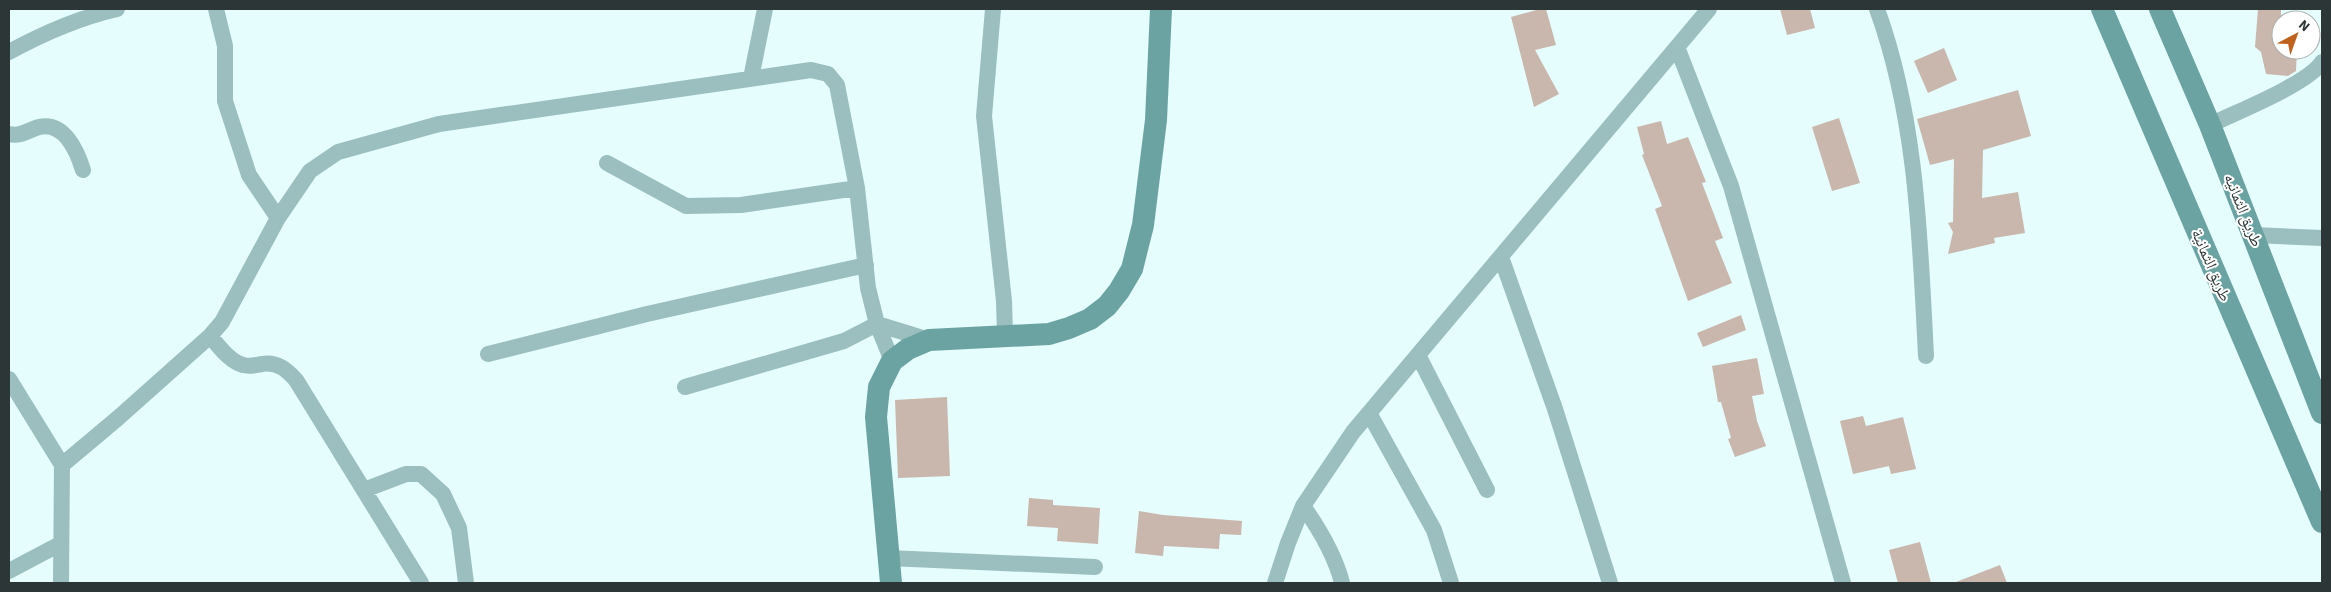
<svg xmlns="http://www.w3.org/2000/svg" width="2331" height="592" viewBox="0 0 2331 592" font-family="'Source Sans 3','Noto Naskh Arabic',sans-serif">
<rect width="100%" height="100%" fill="#e5fdfc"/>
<path fill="#c9b6ac" d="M1540,9H1546L1556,45L1535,50L1559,94L1534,107L1511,17Z
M1780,9H1810L1815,28L1787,35Z
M2258,9H2281V50H2297L2296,71L2288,76L2266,74L2261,52L2255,47Z
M1944,48L1957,80L1928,93L1914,61Z
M2018,90L2031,136L1983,150L1982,198L2018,192L2025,233L1994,238L1995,243L1948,254L1953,232L1948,223L1953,222L1954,159L1930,165L1917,119Z
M1839,118L1860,183L1832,191L1812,127Z
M1661,121L1667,144L1688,137L1706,182L1702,183L1723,238L1715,241L1732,283L1688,301L1655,209L1662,206L1642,155L1644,154L1637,127Z
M1741,315L1746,330L1703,347L1697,333Z
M1757,358L1764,394L1752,396L1757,421L1766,446L1735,457L1728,439L1731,438L1721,402H1718L1712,366Z
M947,397L950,476L898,478L895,400Z
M1863,416L1866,426L1903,417L1916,469L1891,474L1889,466L1853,474L1840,421Z
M1029,498L1053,500V505L1100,508L1098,544L1057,541L1058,528L1027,526Z
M1139,511L1163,515L1242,521L1241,535L1220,534L1219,549L1164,546L1163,556L1135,553Z
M1920,542L1931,583H1898L1889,550Z
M2000,565L2007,583H1957L1956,582Z"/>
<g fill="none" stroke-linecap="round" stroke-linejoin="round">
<path stroke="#9bbfbe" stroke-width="16" d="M216,9L225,46V101L249,175L278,218
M993,9L984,116L1004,301L1005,335
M1877,9C1917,119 1920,239 1926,356
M1677,47L1731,186L1843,583
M9,52C44,33 78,18 117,9
M751,78L765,9
M2210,125C2236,112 2308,84 2322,62
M9,134C21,137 28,130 39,127C64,121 77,151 83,170
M607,163L686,206L741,205L857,188
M2254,235L2322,238
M1501,257L1555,409L1610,583
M210,336C219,346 229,361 243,365C249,367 256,365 262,364C277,361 287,370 296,380L421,583
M488,354L647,314L866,265
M1418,355L1487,490
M9,379L62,465L61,583
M685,387L844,341L877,324L929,340
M1369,413L1434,530L1451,583
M62,465L118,418L210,336L222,322L278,218L310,171L338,152L439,124L811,70L828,74L837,85L857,188L868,288L877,324L892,361
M364,490L406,474H421L443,494L459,528L466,583
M1303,506C1320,530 1335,555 1342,583
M889,558L1095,567
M9,571L60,544
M1275,583L1288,543L1303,506L1353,432L1709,9"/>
<path stroke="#6ba3a2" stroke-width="22" d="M2102,9L2322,522
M2160,9L2210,125L2322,413
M891,583L876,417L879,387L892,361L908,349L929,340L1049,334L1069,328L1090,319L1107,306L1119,291L1132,269L1143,225L1156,120L1161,9"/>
</g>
<g text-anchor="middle" stroke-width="4" stroke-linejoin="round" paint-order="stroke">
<g font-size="16" fill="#2d3636" stroke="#fff">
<text transform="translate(2244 210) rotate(68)" y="6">طريق الثمانيه</text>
<text transform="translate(2212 265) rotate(67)" y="6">طريق الثمانية</text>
</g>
</g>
<rect width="2331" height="592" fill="none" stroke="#2d3636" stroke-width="20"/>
<g transform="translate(2296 35) rotate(41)"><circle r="24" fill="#ffffff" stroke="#abafaf"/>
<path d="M0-4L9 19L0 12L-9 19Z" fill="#c1611e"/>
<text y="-8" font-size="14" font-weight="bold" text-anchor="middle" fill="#2d3636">N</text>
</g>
</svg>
